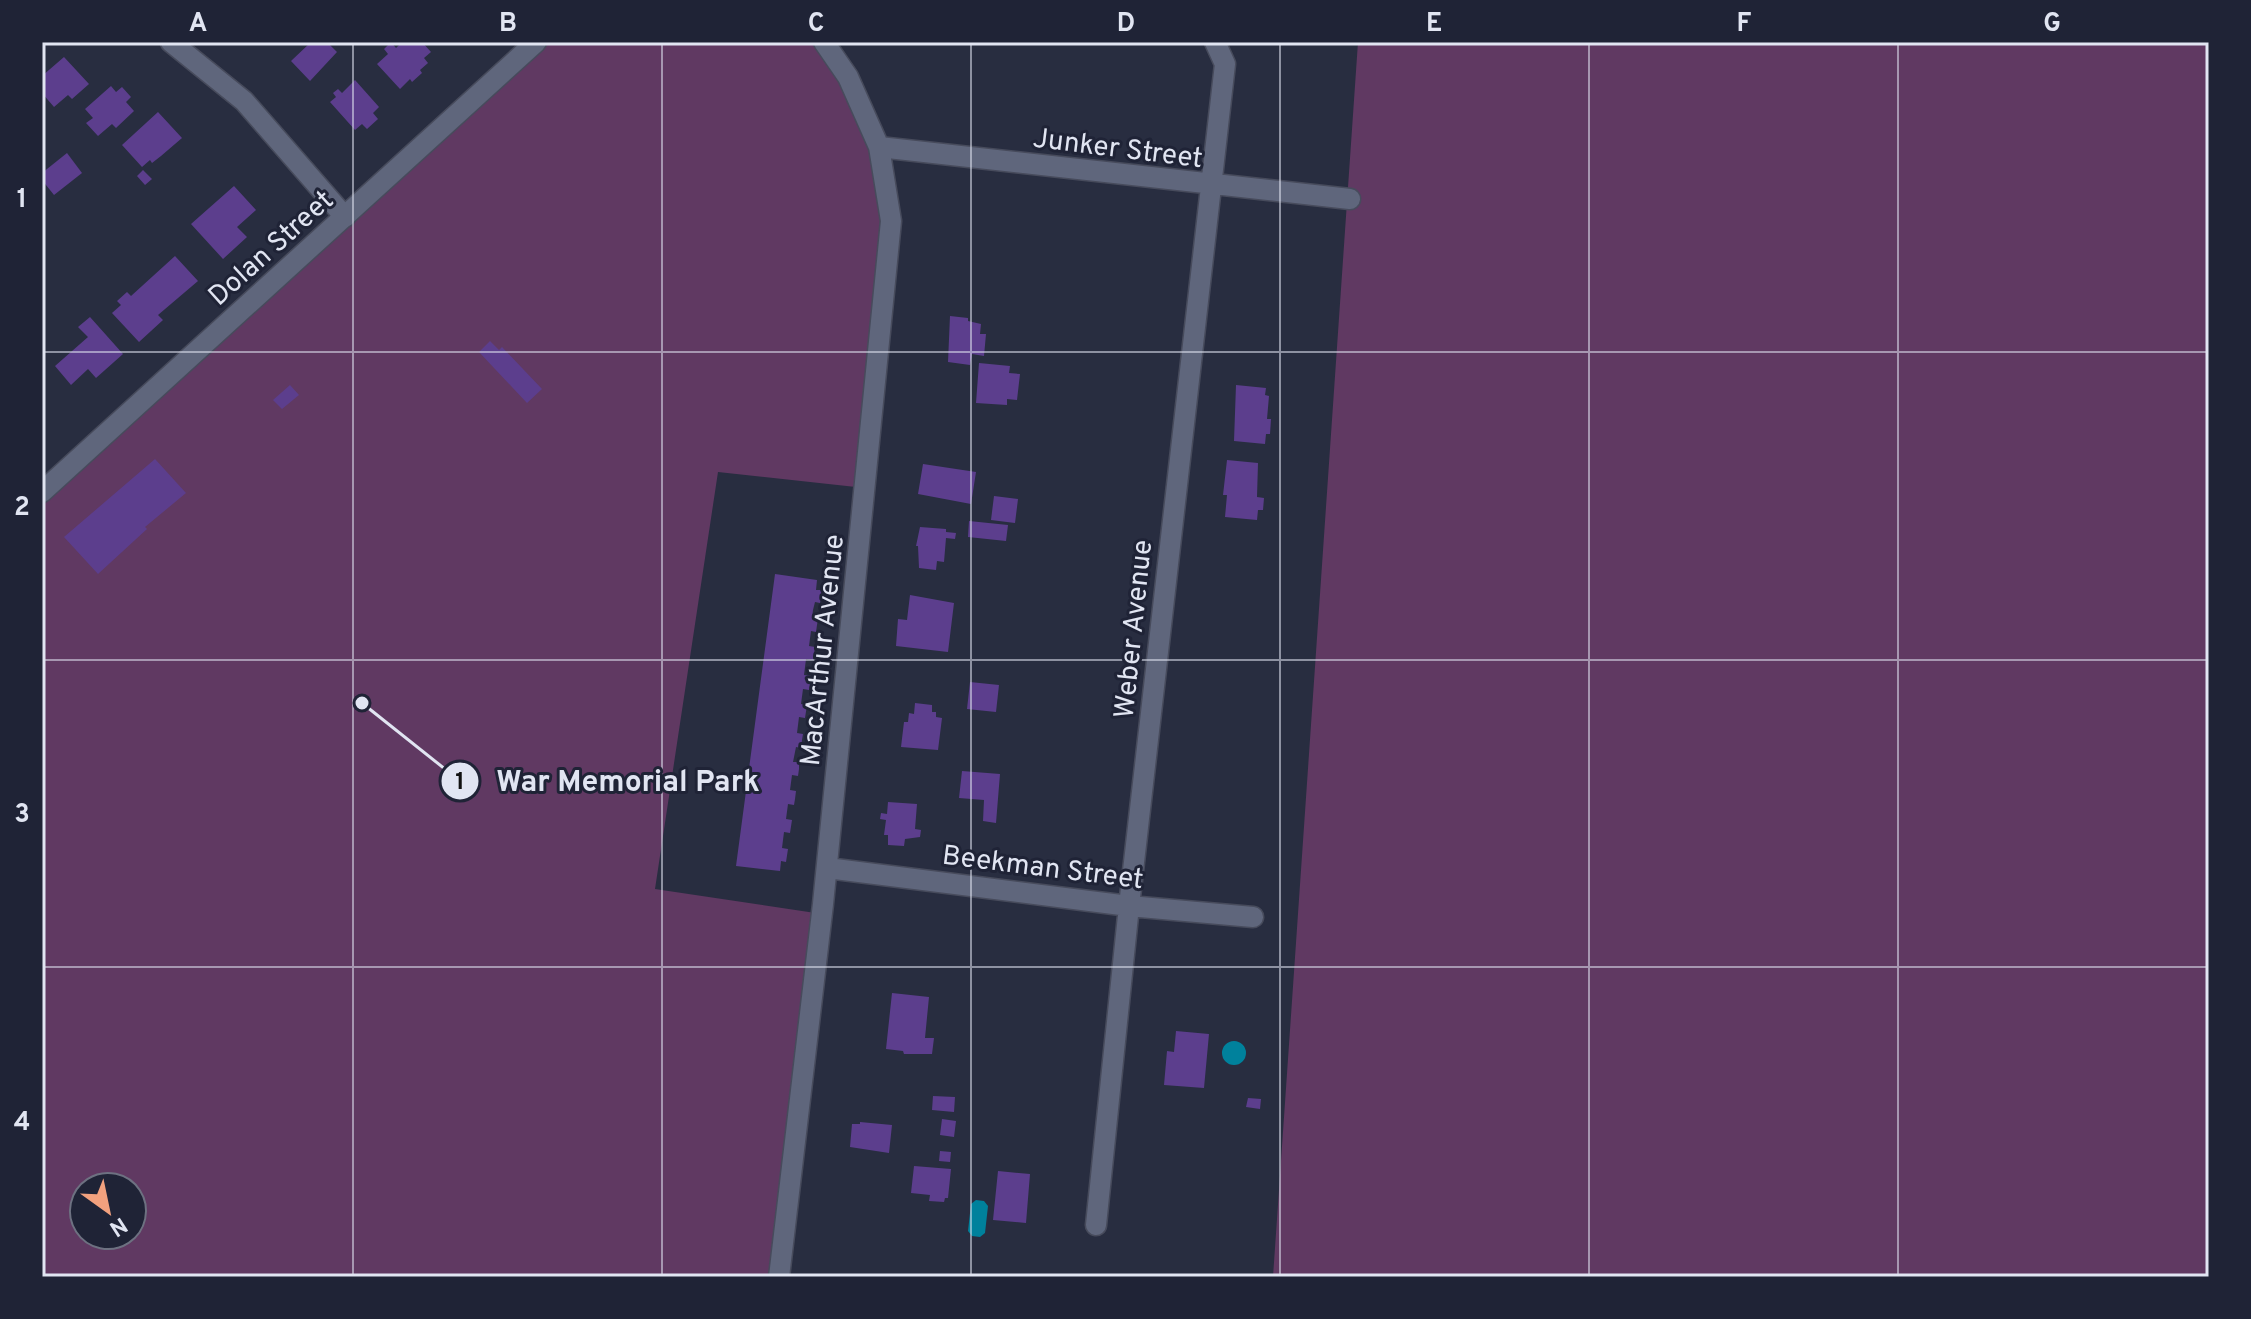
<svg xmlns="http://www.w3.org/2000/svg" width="2251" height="1319" viewBox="0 0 2251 1319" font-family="Overpass,sans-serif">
<rect width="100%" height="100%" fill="#282d40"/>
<path fill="#603962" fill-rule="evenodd" d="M535,42H824L848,77L891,221L865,488L718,472L655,889L822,914L779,1277H42V492ZM84,1187H132V1235H84Z
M1358,42H2209V1277H1273Z"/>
<path fill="#00819c" d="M1222 1053a12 12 0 1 1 24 0a12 12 0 1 1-24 0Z
M976,1200L984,1201L988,1206L985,1233L980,1237L972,1236L968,1231L971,1204Z"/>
<path fill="#5c3e8d" d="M315,42H327L337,52L310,81L291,61L310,43L312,45Z
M391,42L396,48L402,42H422L431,52L424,58L428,63L420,70L422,73L412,82L410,79L400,89L377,64L388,54L384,49Z
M64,57L89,84L72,99L68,95L54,107L42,93V76Z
M355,80L379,107L373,113L378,119L367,129L362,124L355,130L330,102L336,97L333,93L338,89L342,93Z
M111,86L116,92L122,87L131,97L126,102L134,111L116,128L112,124L98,136L86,123L93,118L85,109Z
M158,112L182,138L161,156L152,163L150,160L142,167L122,145Z
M67,153L82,173L54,195L42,180V173Z
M143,170L152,179L145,185L137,176Z
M234,186L256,210L237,227L247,237L223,259L191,224Z
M175,256L198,281L158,315L163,320L139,342L112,313L121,305L117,301L127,292L131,296Z
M950,316L968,318V321L981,324L980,334H986L984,356L972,354L970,365L948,362Z
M90,317L123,354L96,378L88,369L71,385L55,366L88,337L78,327Z
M490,341L499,350L502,347L542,389L527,403L479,352Z
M979,363L1010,366L1009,373L1020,374L1017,400L1007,399V405L976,403Z
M290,385L299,395L282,409L273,400Z
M1236,385L1266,388L1265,395L1269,396L1267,419H1271L1270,434H1266L1265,444L1234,441Z
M155,459L186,493L145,527L147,529L98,574L64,537Z
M1227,460L1258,463L1257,497L1264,498L1263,510H1258L1257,520L1225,517L1227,495H1223Z
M923,464L976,472L971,504L918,494Z
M994,496L1018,499L1015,523L991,520Z
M969,521L1008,525L1006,541L968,537Z
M920,527L946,529V532L956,533L955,539L946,538L944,562L937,561L936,570L919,568L918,546H916Z
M775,574L817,580L816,590H822L820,603L815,602L813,610L812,618L818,619L817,625L816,632L811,631L809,646L815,647L813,660L806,659L804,675L811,676L809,690L803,689L801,704L807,705L805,718L799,717L797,733L803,734L802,740L801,748L796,747L793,762H799V769L798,776L792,775L790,790L796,791L795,799L794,805L788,804L786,819L792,820L790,833L784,832L782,848L788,849L786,862L781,861L780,871L736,866Z
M910,595L954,603L948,652L896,646L898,619L907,620Z
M970,682L999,685L996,712L967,709Z
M915,703L932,705V712H936V717L942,718L938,750L901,747L904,722H908L909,713L914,714Z
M962,771L1000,774L996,823L983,821L984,800L959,798Z
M888,802L917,804L915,829L921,830L920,837L905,839L904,846L888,845V835H884L886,820L880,819L881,813L887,814Z
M892,993L929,997L925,1038H934L932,1054H904L903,1051L886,1049Z
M1176,1031L1209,1034L1204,1088L1164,1085L1167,1051L1174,1052Z
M933,1096L955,1097L954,1112L932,1110Z
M1248,1098L1261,1099L1260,1109L1246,1107Z
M942,1119L956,1121L954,1137L940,1135Z
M860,1122L892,1125L889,1153L850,1147L852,1124H860Z
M940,1151L951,1152L950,1162L939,1161Z
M914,1166L951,1169L948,1198H945L944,1202L929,1201L930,1195L911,1193Z
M998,1171L1030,1174L1026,1223L993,1220Z"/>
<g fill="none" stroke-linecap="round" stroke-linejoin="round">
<defs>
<path id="minor" d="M171,42L244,101L345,217
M879,147L1350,199
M42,492L536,42
M827,868L1129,906L1253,917
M1096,1225L1129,906L1225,64L1215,42
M779,1277L823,904L891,221L879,147L848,77L824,42"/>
</defs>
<use href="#minor" stroke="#474b5c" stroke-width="23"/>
<use href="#minor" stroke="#5f667c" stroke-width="20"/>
</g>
<path fill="none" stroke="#e1e5f2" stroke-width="2" stroke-opacity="0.55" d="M353,42V1277M662,42V1277M971,42V1277M1280,42V1277M1589,42V1277M1898,42V1277M42,352H2209M42,660H2209M42,967H2209"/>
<g text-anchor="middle" stroke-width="6" stroke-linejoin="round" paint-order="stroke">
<g font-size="28" fill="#e1e5f2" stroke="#1f2336">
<text transform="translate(1118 147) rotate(7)" y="10">Junker Street</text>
<text transform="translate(270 247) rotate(-42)" y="10">Dolan Street</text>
<text transform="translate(1132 629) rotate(-84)" y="10">Weber Avenue</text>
<text transform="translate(821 650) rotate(-84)" y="10">MacArthur Avenue</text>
<text transform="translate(1043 866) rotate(7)" y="10">Beekman Street</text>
</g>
</g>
<path fill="none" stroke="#e1e5f2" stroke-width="3" d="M362 703L460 781"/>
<g fill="#e1e5f2" stroke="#1f2336" stroke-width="3">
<circle cx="362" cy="703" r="8"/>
<circle cx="460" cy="781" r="20"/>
</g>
<g font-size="24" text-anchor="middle" font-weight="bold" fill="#111">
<text x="460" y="789">1</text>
</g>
<g font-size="30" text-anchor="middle" font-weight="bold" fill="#e1e5f2" stroke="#1f2336" stroke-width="6" stroke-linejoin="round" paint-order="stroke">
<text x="628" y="791">War Memorial Park</text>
</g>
<rect width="2251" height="1319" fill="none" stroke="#1f2336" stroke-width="88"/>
<g transform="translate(108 1211) rotate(147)"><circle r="38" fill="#1f2336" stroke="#6d7181" stroke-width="2"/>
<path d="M0-6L14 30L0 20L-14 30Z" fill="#f2a17e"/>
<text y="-12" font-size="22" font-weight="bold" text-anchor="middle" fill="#e1e5f2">N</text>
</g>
<rect x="44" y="44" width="2163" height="1231" fill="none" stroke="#e1e5f2" stroke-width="3"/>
<g font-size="26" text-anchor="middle" font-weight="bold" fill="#e1e5f2">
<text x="198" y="31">A</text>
<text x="508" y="31">B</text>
<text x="816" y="31">C</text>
<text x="1126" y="31">D</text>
<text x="1434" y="31">E</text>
<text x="1744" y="31">F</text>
<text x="2052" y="31">G</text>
<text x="22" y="207">1</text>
<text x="22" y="515">2</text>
<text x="22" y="822">3</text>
<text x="22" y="1130">4</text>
</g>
</svg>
